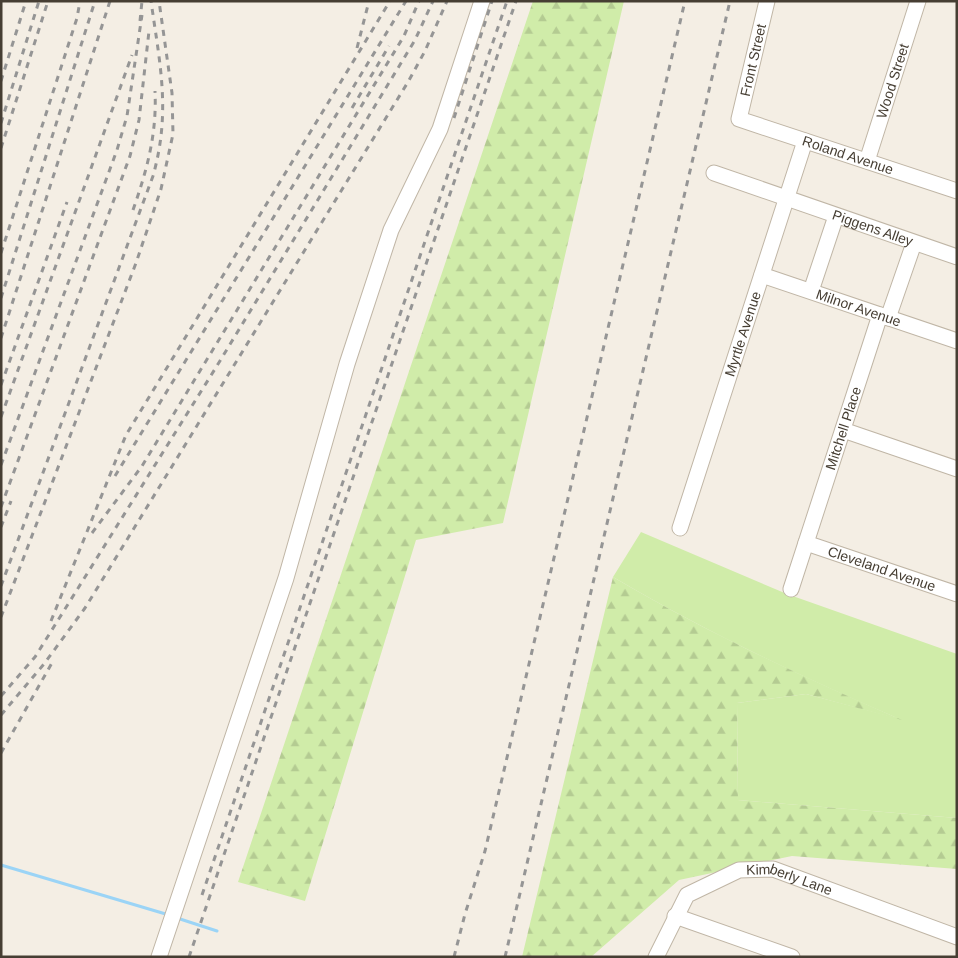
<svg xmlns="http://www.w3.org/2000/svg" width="958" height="958" viewBox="0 0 958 958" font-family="Helvetica,sans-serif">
<defs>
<pattern id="forest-firs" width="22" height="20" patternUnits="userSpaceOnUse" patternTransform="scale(1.25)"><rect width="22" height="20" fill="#d0eca9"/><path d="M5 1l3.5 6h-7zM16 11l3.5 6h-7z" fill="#b4cb92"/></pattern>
</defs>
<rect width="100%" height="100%" fill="#f4eee4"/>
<path fill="#d0eca9" d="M641,532L787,594L957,654V818L738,800L737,703L806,694L897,718C800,676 704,631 613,577Z"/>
<path fill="url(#forest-firs)" d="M533,1H624L503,523L416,540L305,901L238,882Z
M613,577C706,632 803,677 902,720L806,694L737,703L738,800L957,818V869L792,856L679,880L591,957H522Z"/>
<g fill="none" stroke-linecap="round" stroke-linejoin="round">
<path stroke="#9bd4f6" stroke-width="3" d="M1,865L169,915
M177,918L217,931"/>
<defs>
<g id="minor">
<path id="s1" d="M767,1L739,119L957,191"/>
<path id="s2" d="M867,161L918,1"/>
<path id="s3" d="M714,173L957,257"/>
<path id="s4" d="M762,275L957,341"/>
<path d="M811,291L836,216"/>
<path d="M888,318L914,243"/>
<path d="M843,430L957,469"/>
<path id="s5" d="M680,528L805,141"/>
<path id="s6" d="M806,543L957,594"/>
<path id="s7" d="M791,589L880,315"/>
<path d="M675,916L792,957"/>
<path d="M159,957L286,578L347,364L391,230L440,129L482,1"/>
<path id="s8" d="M656,957L687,895L739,870L773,869L957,937"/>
</g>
</defs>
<use href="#minor" stroke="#c0b6a6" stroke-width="17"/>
<use href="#minor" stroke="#fff" stroke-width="15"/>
<path stroke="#959595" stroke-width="3" stroke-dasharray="6 6" stroke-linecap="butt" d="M140,21L142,1
M357,48L369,1
M1,81L26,1
M352,108L389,46
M454,118L492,1
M1,123L39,1
M1,148L48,1
M133,210C147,170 157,134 155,91
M1,253L77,18L80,1
M1,298L95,1
M1,338L110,1
M1,385L67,202
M1,417L132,55
M1,465L117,150L127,116L142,15
M115,476L406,1
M1,507L130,156L139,120L149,31
M1,527L11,501
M92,533L142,466L404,36L419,1
M1,586L153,176C171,112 160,65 151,1
M1,617L136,263L161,189L173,134L172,93L159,1
M51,621L126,435L390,1
M1,696L35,657L215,369L415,40L433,1
M1,715L44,664L85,608L408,82L425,51L447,1
M1,753L53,661
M202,895L507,1
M189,957L516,1
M454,957L465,914L485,851L685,1
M505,957L730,1"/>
</g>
<g text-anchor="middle" stroke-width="4" stroke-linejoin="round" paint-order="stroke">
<g font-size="14" fill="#463e33" stroke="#fff">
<text transform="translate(753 60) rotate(-77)" y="5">Front Street</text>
<text dy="5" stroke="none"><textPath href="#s2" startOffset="84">Wood Street</textPath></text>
<text dy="5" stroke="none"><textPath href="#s1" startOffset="236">Roland Avenue</textPath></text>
<text dy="5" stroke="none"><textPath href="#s3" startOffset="168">Piggens Alley</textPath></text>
<text dy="5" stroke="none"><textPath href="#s4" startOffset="102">Milnor Avenue</textPath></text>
<text dy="5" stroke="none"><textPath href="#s5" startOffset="204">Myrtle Avenue</textPath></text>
<text dy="5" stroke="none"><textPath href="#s7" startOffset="169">Mitchell Place</textPath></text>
<text dy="5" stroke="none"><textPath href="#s6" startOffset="80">Cleveland Avenue</textPath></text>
<text dy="5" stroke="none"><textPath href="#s8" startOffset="179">Kimberly Lane</textPath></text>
</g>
</g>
<rect width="958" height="958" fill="none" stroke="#463e33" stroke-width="5"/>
</svg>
